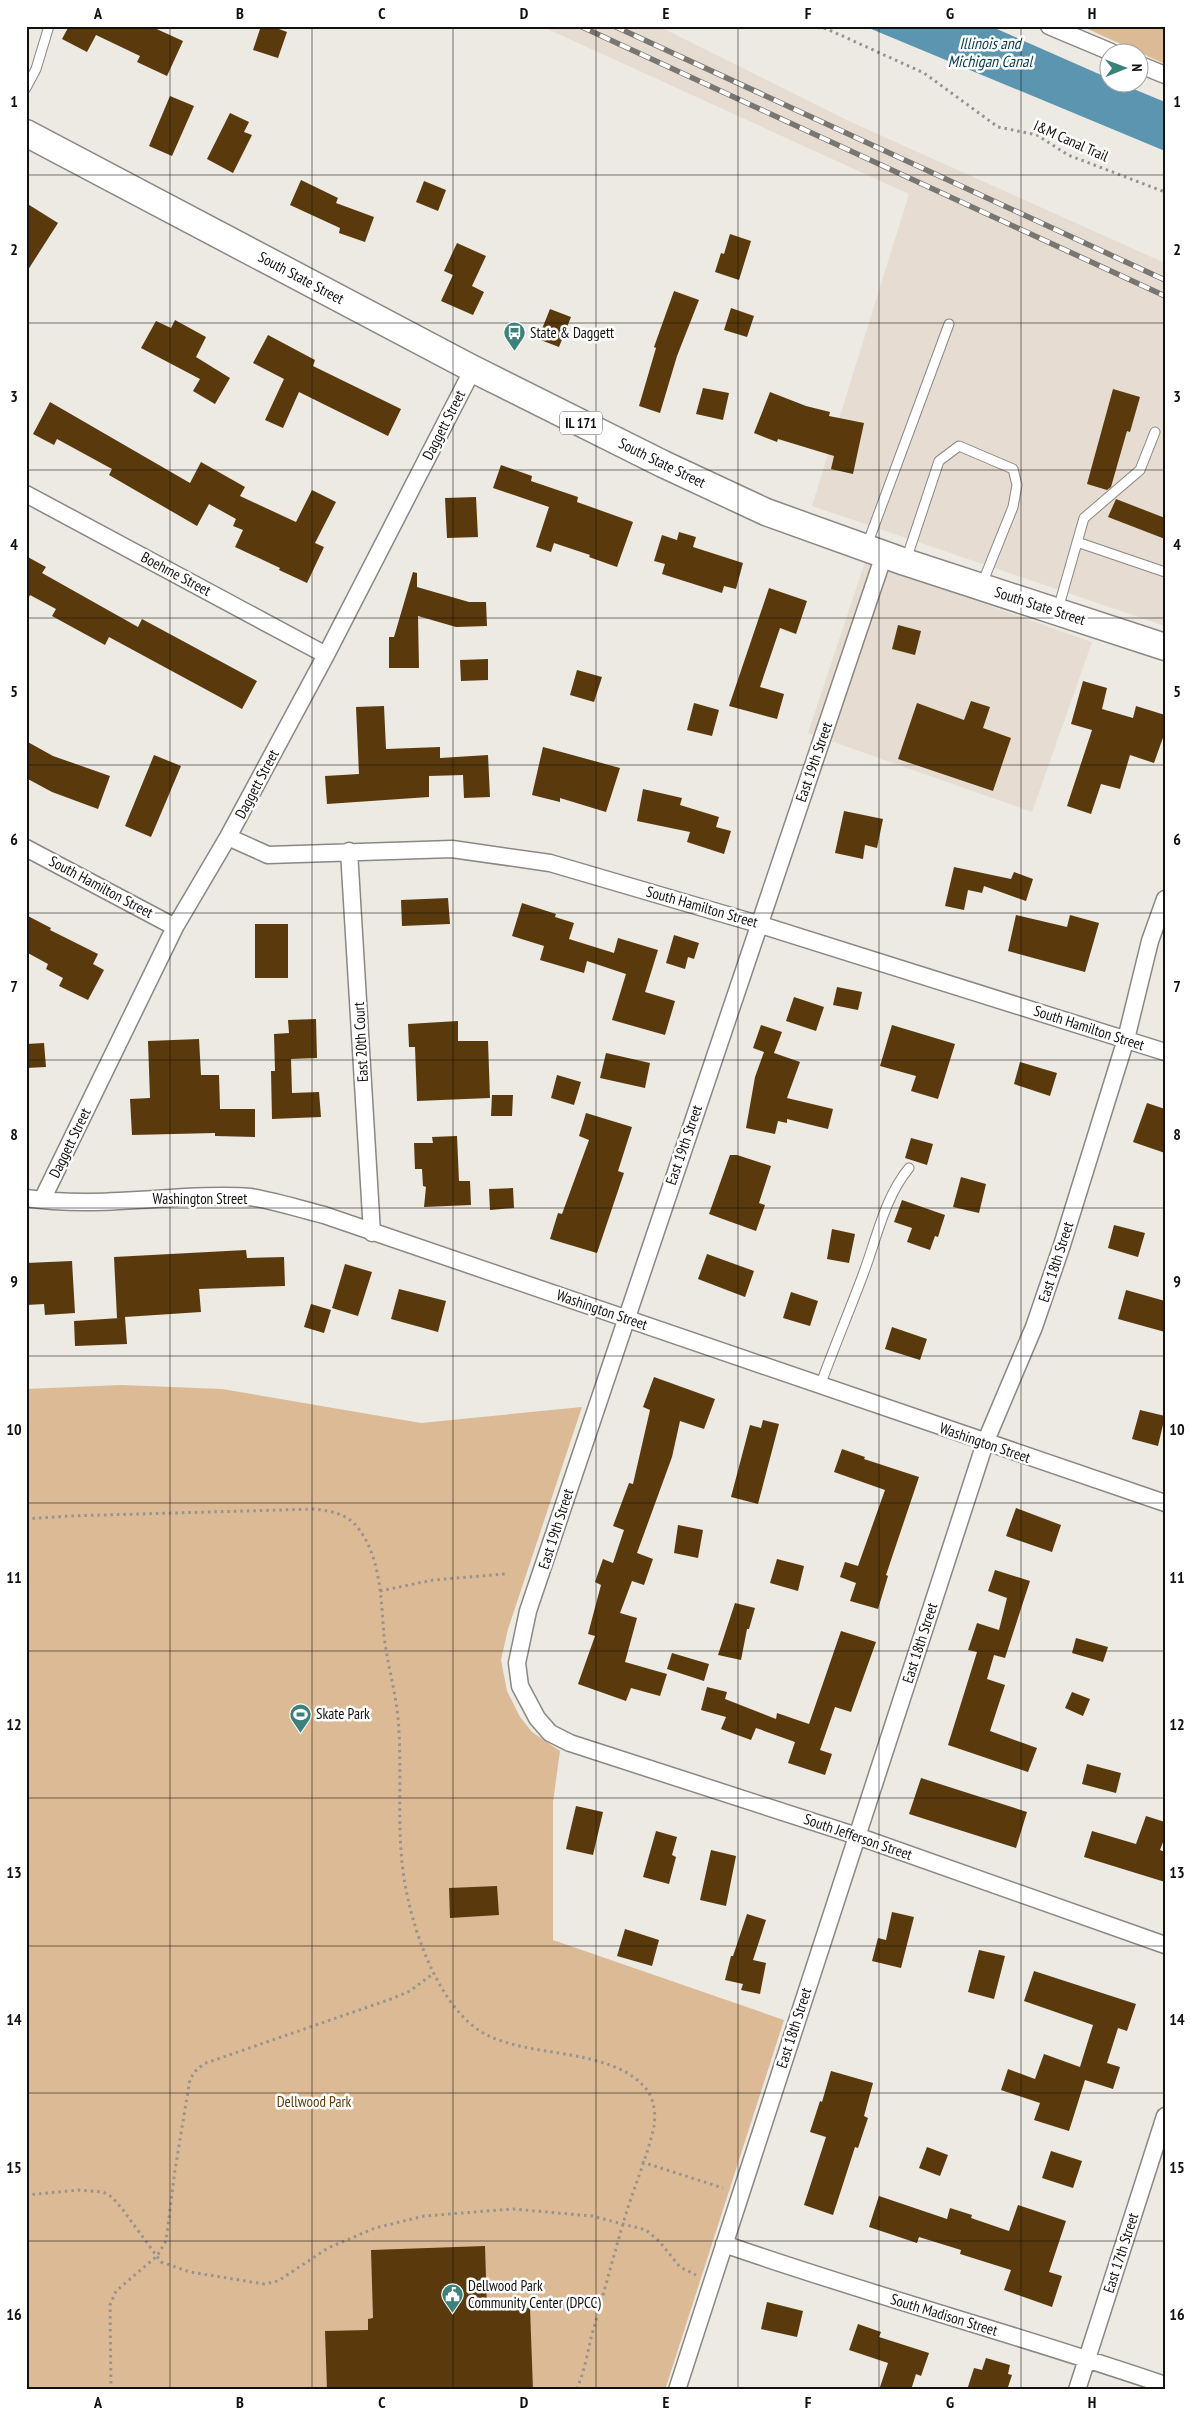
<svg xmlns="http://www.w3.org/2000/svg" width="1191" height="2416" viewBox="0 0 1191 2416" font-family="'PT Sans Narrow',sans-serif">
<rect width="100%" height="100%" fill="#ede9e3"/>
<path fill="#e6dcd1" d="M541,26H658L853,123L1165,263V626L812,506L909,194Z
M865,562L1092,642L1032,812L808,733Z"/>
<path fill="#dcba96" d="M1081,26H1165V64Z
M121,1385L222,1389L421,1423L582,1407L508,1629L501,1660L507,1691L520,1717L532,1732L560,1751L553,1802V1940L784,2020L665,2390H26V1389Z"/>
<path fill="#5b95b0" d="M864,26H991L997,29L1108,78V82L1119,83L1165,102V151Z"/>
<path fill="#5a3a0d" d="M69,26H150L183,41L167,76L137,62L140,56L96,35L87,52L62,39Z
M261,26H271L287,32L278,58L253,50Z
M170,96L194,106L172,156L149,146Z
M230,113L249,122L244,132L252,135L233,173L207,159Z
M301,180L338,198L336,203L374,217L365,242L339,233L340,228L290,205Z
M424,181L446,190L438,211L416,202Z
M26,203L58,223L26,273Z
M730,234L751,241L739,280L715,272L721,253L724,254Z
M457,243L486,256L472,286L484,292L473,315L441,301L453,275L444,271Z
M674,291L699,300L677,356L660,413L639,406L656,348L654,347Z
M731,308L754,316L747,337L724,330Z
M550,309L571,317L559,347L538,339Z
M175,320L206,337L196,357L230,378L215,404L193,391L200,379L141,348L156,321L171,328Z
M268,335L315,360L313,366L401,409L388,436L299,392L283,428L265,420L284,379L253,363Z
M703,388L729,393L723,420L696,414Z
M1113,389L1140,397L1130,432L1127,431L1111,487L1107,490L1087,484Z
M770,392L806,406L830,412L829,416L864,423L853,474L831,469L834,456L778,439L777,442L754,433Z
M50,402L190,483L201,462L245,487L240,496L296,522L312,490L336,502L315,543L324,547L307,583L279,570L280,568L235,547L243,530L233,526L236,519L209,504L197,526L109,475L112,469L57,439L54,445L33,434Z
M501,465L532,476L531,481L578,497L577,502L633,522L617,567L589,557L590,555L554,543L551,552L536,547L549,507L493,488Z
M476,497L478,537L447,538L445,498Z
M1116,499L1165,518V539L1108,517Z
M679,532L696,537L693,547L743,563L736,589L724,586L722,593L662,574L665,564L654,561L662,535L677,540Z
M26,556L46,567L42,573L138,627L142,619L257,681L242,709L109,637L105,645L52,616L56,609L30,595L26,603Z
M413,572L417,573V587L469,602H486L487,626L456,627L418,616L419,668H389V637H394Z
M769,588L807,601L796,634L780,628L760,687L784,694L777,719L729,706Z
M898,625L921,631L915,655L892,649Z
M488,659V680L461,681L460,660Z
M577,670L602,677L594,702L570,695Z
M1083,681L1107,688L1102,709L1133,718L1136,706L1165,715V732L1154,763L1130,755L1120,789L1101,784L1091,814L1067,806L1092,730L1071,724Z
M971,701L990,707L983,728L1011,738L993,791L898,759L917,703L964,720Z
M694,703L719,710L712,736L687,730Z
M384,706L386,749L440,747V758L488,755L490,797L464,798L463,775L429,776V797L327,804L325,776L359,774L356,707Z
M26,741L53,756L110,776L98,809L52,792L26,778Z
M543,747L620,768L606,812L560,798V802L532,795Z
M154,755L181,766L151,837L125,826Z
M643,789L682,798L680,805L719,817L716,827L731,831L724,854L687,842L690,832L637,821Z
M844,811L883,819L877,848L865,845L863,859L835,853Z
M954,867L1011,879L1014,872L1033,879L1026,901L984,886L982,893L968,890L964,910L945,906Z
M448,898L450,924L402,926L401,900Z
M522,903L556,914L555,917L574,923L569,939L614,953L618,938L658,950L645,992L675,1001L665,1035L612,1020L626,974L587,961L584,973L540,960L544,946L512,936Z
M26,915L51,928L50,930L98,954L93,964L104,970L88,1000L59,986L63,978L46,969L48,964L26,952Z
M1016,915L1067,927L1070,915L1099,923L1085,972L1008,951Z
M255,924H288V978H255Z
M674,935L699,943L694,959L688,957L685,969L666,963Z
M837,987L862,992L858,1010L833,1005Z
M794,997L824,1007L816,1031L786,1021Z
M316,1019L317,1058L291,1059L292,1093L319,1092L321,1117L272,1119L271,1071H275L274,1034L289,1033L288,1020Z
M458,1021V1041H488L490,1098L417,1101L415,1047H409L408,1024Z
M761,1025L782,1032L774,1053L800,1062L787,1098L833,1109L828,1129L787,1119V1123L778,1121L775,1134L746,1128L755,1077L764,1052L753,1048Z
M892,1025L955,1044L938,1099L911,1091L916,1076L880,1066Z
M199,1039L201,1075H219L220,1109H255V1137L215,1136V1133L132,1135L130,1099L150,1098L148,1041Z
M44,1043L46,1067L26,1068V1044Z
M606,1053L650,1063L645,1088L600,1078Z
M1020,1062L1057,1073L1050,1096L1014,1084Z
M557,1075L581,1082L574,1105L551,1098Z
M492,1095H513L512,1116H491Z
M1147,1103L1165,1109V1153L1133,1142Z
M586,1113L632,1127L618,1171L624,1173L597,1253L550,1239L558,1213L562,1214L589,1140L579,1136Z
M457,1136L459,1181H470L471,1205L424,1207L426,1187L423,1186L422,1169H415L414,1143H433L432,1137Z
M911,1138L933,1144L927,1165L905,1158Z
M730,1155H737L771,1166L759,1203L765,1205L756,1231L709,1214Z
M961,1177L986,1184L979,1213L953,1207Z
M513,1188L514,1208L490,1210L489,1189Z
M902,1200L945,1215L938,1237L935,1236L930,1250L907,1242L912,1228L894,1222Z
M1114,1225L1145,1233L1138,1257L1108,1248Z
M832,1229L855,1234L849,1263L827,1259Z
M246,1250L247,1258L284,1257L285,1286L199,1289L201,1312L125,1317L127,1344L75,1346L74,1321L120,1318H117L114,1257Z
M707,1254L754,1271L745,1297L698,1279Z
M72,1261L75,1313L45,1315L44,1304L26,1305V1263Z
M345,1264L372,1272L358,1316L332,1308Z
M399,1289L446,1301L438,1332L391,1319Z
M1126,1290L1165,1301V1332L1118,1319Z
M791,1292L818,1301L810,1326L783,1318Z
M311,1304L331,1310L324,1333L304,1327Z
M892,1327L927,1339L920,1360L885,1349Z
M654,1377L715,1399L704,1429L680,1421L672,1457L637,1553L653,1559L644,1585L632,1581L620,1613L637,1618L625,1662L667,1674L660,1696L631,1688L626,1701L578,1684L595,1636L588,1634L601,1585L595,1582L603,1559L613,1563L624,1530L613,1526L629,1483L633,1484L650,1410L643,1407Z
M1140,1410L1165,1416L1158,1446L1132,1439Z
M763,1420L779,1424L758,1504L731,1497L750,1425L761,1428Z
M842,1449L865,1457L864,1459L919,1477L886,1575L888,1576L878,1609L850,1601L856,1583L840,1577L845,1562L858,1566L885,1490L834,1472Z
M1016,1508L1061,1525L1052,1552L1006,1536Z
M678,1525L703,1530L698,1558L674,1553Z
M777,1559L804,1566L798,1591L770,1583Z
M995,1570L1030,1581L1005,1658L994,1655L987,1679L1005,1685L990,1731L1037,1748L1028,1772L948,1745L977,1652L968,1650L977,1623L999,1630L1007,1598L988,1591Z
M735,1603L755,1608L749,1629H747L741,1660L718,1655Z
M841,1631L876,1642L851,1712L835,1707L820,1750L832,1754L825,1775L788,1763L795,1742L756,1728L751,1740L721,1729L726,1717L701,1710L707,1687L727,1692L725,1699L776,1719L777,1713L809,1724Z
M1076,1638L1108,1647L1103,1662L1072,1653Z
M672,1653L709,1664L704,1681L667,1669Z
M1072,1692L1090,1699L1083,1716L1065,1708Z
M1087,1764L1121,1773L1116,1793L1082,1784Z
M921,1778L1027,1812L1016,1848L909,1814Z
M576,1806L603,1812L593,1855L566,1849Z
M1146,1816L1165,1822V1837L1160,1850L1165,1852V1882L1084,1857L1092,1831L1136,1844Z
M656,1831L677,1837L672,1855L676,1857L669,1884L643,1877Z
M711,1850L736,1856L726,1906L700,1900Z
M497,1886L499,1915L450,1918L449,1888Z
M892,1912L914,1917L901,1968L872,1961L878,1938L886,1940Z
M747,1914L766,1920L753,1960L766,1963L760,1994L741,1990L743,1984L725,1980L731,1956H733Z
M625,1929L659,1940L652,1966L617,1956Z
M979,1950L1005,1956L994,1999L968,1992Z
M1034,1971L1136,2004L1127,2031L1118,2028L1107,2063L1120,2067L1113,2089L1085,2080L1069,2131L1034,2120L1040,2103L1001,2090L1008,2069L1035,2079L1044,2054L1080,2067L1093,2025L1024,2001Z
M831,2071L873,2083L864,2116L868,2118L858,2148L855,2147L833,2215L804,2205L826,2137L810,2132L820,2101L822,2102Z
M927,2147L948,2155L940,2176L919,2168Z
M1051,2151L1082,2161L1073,2188L1042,2178Z
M879,2196L947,2219L950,2208L972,2215L971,2218L1009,2231L1018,2205L1066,2221L1049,2272L1062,2276L1052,2307L1004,2290L1011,2270L960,2254L961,2250L919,2237L917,2243L869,2227Z
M485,2246L487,2310L530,2308L533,2390H327L325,2331L368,2330V2319L373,2318L371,2250Z
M767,2302L803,2311L797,2337L761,2329Z
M858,2324L881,2332L879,2337L929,2353L921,2376L916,2374L911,2390H879L888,2363L849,2350Z
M986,2358L1010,2365L1008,2374L1012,2375L1007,2390H967L974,2368L982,2370Z"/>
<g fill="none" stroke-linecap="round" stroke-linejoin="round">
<defs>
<path id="lane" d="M26,88L36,69L49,26
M1077,542L1165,572
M867,545L949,324
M906,560L939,461L959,446L1013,469L1017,485L1013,507L982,584
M1058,609L1084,518L1140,470L1155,432
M820,1386C834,1347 850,1310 864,1272C877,1237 885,1197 909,1168"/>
<path id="street" d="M1049,26L1111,52
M1138,64L1165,75
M26,494L326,655
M884,555L528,1611L517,1663L520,1686L537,1718L550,1733L570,1743L857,1836L1165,1945
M228,837L268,855L452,849L550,863L758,924L1165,1052
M26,848L175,927
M349,851L372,1233
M26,1198C78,1206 133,1200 186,1197C207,1196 229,1195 250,1197C275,1201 300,1209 324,1215L1165,1503
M42,1200L175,927L228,837L326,655L473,369
M724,2244C870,2295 1019,2335 1165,2385
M677,2390L985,1443L1034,1327L1062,1245L1126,1039L1150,941L1165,899
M1077,2390L1165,2116"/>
<path id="primary" d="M26,133L473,369L663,464L766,512L905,562L1165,647"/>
</defs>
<use href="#lane" stroke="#8b8782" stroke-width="11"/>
<use href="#street" stroke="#8b8782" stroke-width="19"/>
<use href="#primary" stroke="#8b8782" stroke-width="29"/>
<path stroke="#97938f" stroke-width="3" stroke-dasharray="2.5 4" stroke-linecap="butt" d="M811,26L827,29L924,73L998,127L1037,135L1068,155L1165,192
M26,1519L68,1516L315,1509C331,1511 348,1514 358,1528C381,1557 381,1601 384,1636C388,1669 398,1699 399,1732C402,1788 395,1843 408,1899C418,1945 445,2017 491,2037C519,2049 552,2051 581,2057C604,2062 632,2070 647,2090C654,2099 656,2115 654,2126C647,2159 632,2191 623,2224C612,2261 602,2300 591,2338C587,2355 584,2374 576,2390
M380,1591L433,1580L505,1574
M642,2162L723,2188
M26,2195L78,2190L103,2192L112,2197L123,2210L161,2262L190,2272L264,2284L278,2281L328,2248L375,2228L424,2216L513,2209L592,2216L646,2230L659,2241L680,2267L696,2275
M111,2390L110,2305L116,2291L157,2256L166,2241L175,2170L190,2079L197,2069L206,2063L391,1999L410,1991L434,1973"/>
<use href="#lane" stroke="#fff" stroke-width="9"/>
<use href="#street" stroke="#fff" stroke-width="16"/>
<use href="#primary" stroke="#fff" stroke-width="26"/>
<defs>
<path id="rail" d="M580,26L1165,296
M614,26L1165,280"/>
</defs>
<use href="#rail" stroke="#797672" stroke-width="5.5"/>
<use href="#rail" stroke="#fff" stroke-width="4" stroke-dasharray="11" stroke-linecap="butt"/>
</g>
<path fill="none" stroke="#13110f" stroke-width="1" stroke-opacity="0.55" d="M170,26V2390M312,26V2390M453,26V2390M596,26V2390M738,26V2390M879,26V2390M1021,26V2390M26,175H1165M26,323H1165M26,470H1165M26,618H1165M26,765H1165M26,913H1165M26,1060H1165M26,1208H1165M26,1356H1165M26,1503H1165M26,1651H1165M26,1798H1165M26,1946H1165M26,2093H1165M26,2241H1165"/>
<defs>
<symbol id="bus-pin" viewBox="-11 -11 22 30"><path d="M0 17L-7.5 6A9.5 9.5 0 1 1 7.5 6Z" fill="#3b827a" stroke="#fff"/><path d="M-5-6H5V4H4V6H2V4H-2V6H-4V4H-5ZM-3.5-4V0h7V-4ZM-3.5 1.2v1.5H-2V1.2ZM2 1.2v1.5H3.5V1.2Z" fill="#fff"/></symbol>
<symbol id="stadium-pin" viewBox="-11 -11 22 30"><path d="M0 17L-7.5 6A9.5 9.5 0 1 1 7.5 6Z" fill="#3b827a" stroke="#fff"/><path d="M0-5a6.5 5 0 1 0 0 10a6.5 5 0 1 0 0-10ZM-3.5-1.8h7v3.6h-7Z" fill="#fff"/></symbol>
<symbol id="civic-pin" viewBox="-11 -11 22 30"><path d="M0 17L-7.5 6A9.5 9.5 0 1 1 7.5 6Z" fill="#3b827a" stroke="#fff"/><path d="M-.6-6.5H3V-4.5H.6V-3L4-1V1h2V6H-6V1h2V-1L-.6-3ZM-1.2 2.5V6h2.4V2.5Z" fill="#fff"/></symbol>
</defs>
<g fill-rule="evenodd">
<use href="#bus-pin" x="502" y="320" width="25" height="34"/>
<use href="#stadium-pin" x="288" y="1702" width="25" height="34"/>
<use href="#civic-pin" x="440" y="2282" width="25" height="34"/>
</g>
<g text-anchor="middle" stroke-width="5" stroke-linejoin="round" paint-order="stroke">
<rect fill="#fff" stroke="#5a5857" stroke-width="1" x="560" y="411.5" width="42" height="23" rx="4"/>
<g font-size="14" font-weight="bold" fill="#13110f">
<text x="581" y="428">IL 171</text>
</g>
<g font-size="15" fill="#13110f" stroke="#fff">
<text transform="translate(1071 141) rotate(24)" y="5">I&amp;M Canal Trail</text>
<text transform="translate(301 278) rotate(28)" y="5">South State Street</text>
<text transform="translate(444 425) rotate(-63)" y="5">Daggett Street</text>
<text transform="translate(662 463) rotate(26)" y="5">South State Street</text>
<text transform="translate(176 574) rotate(28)" y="5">Boehme Street</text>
<text transform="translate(1040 606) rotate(18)" y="5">South State Street</text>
<text transform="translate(814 762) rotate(-71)" y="5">East 19th Street</text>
<text transform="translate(257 784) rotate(-62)" y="5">Daggett Street</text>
<text transform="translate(101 887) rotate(28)" y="5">South Hamilton Street</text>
<text transform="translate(702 907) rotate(16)" y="5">South Hamilton Street</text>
<text transform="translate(1089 1028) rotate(18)" y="5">South Hamilton Street</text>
<text transform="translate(361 1042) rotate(-93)" y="5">East 20th Court</text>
<text transform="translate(70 1143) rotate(-64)" y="5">Daggett Street</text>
<text transform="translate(684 1145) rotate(-71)" y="5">East 19th Street</text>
<text x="200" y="1204">Washington Street</text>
<text transform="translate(1056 1262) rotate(-72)" y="5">East 18th Street</text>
<text transform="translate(602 1310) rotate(19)" y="5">Washington Street</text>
<text transform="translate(985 1443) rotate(19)" y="5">Washington Street</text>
<text transform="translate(556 1529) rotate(-72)" y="5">East 19th Street</text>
<text transform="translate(920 1643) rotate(-72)" y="5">East 18th Street</text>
<text transform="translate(858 1837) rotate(19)" y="5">South Jefferson Street</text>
<text transform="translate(794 2028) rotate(-72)" y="5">East 18th Street</text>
<text transform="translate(1121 2253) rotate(-72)" y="5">East 17th Street</text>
<text transform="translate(944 2315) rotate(17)" y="5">South Madison Street</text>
</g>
<g font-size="15" fill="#13110f" stroke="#fff" text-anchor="start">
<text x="530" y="338">State &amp; Daggett</text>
<text x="316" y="1719">Skate Park</text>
<text x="468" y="2291">Dellwood Park<tspan x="468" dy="17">Community Center (DPCC)</tspan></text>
</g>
<g font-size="15" fill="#613b04" stroke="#fff">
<text x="314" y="2107">Dellwood Park</text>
</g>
<g font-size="16" font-style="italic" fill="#063b4f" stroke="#fff">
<text x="990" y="49">Illinois and<tspan x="990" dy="18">Michigan Canal</tspan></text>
</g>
</g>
<rect width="1191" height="2416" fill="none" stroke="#ffffff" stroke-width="55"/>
<g transform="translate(1124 68) rotate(89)"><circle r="24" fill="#ffffff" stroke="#a1a09f"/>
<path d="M0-4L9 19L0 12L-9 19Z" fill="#3b827a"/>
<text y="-8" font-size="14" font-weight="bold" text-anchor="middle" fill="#13110f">N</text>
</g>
<rect x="28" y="28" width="1136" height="2360" fill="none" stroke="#13110f" stroke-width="2"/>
<g font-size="16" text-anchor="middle" font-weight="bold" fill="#13110f">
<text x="98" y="19">A</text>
<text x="240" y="19">B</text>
<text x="382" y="19">C</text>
<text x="524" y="19">D</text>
<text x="666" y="19">E</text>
<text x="808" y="19">F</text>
<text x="950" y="19">G</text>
<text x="1092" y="19">H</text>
<text x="14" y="107">1</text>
<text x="1177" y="107">1</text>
<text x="14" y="255">2</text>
<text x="1177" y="255">2</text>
<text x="14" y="402">3</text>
<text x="1177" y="402">3</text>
<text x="14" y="550">4</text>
<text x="1177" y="550">4</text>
<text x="14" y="697">5</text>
<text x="1177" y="697">5</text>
<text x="14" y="845">6</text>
<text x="1177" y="845">6</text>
<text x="14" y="992">7</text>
<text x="1177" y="992">7</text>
<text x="14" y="1140">8</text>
<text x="1177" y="1140">8</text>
<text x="14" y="1287">9</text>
<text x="1177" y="1287">9</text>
<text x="14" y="1435">10</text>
<text x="1177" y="1435">10</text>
<text x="14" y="1583">11</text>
<text x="1177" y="1583">11</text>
<text x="14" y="1730">12</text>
<text x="1177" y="1730">12</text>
<text x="14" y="1878">13</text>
<text x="1177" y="1878">13</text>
<text x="14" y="2025">14</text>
<text x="1177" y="2025">14</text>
<text x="14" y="2173">15</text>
<text x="1177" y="2173">15</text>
<text x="14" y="2320">16</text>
<text x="1177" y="2320">16</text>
<text x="98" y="2408">A</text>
<text x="240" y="2408">B</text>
<text x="382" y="2408">C</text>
<text x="524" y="2408">D</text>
<text x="666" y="2408">E</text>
<text x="808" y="2408">F</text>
<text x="950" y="2408">G</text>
<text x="1092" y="2408">H</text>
</g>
</svg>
